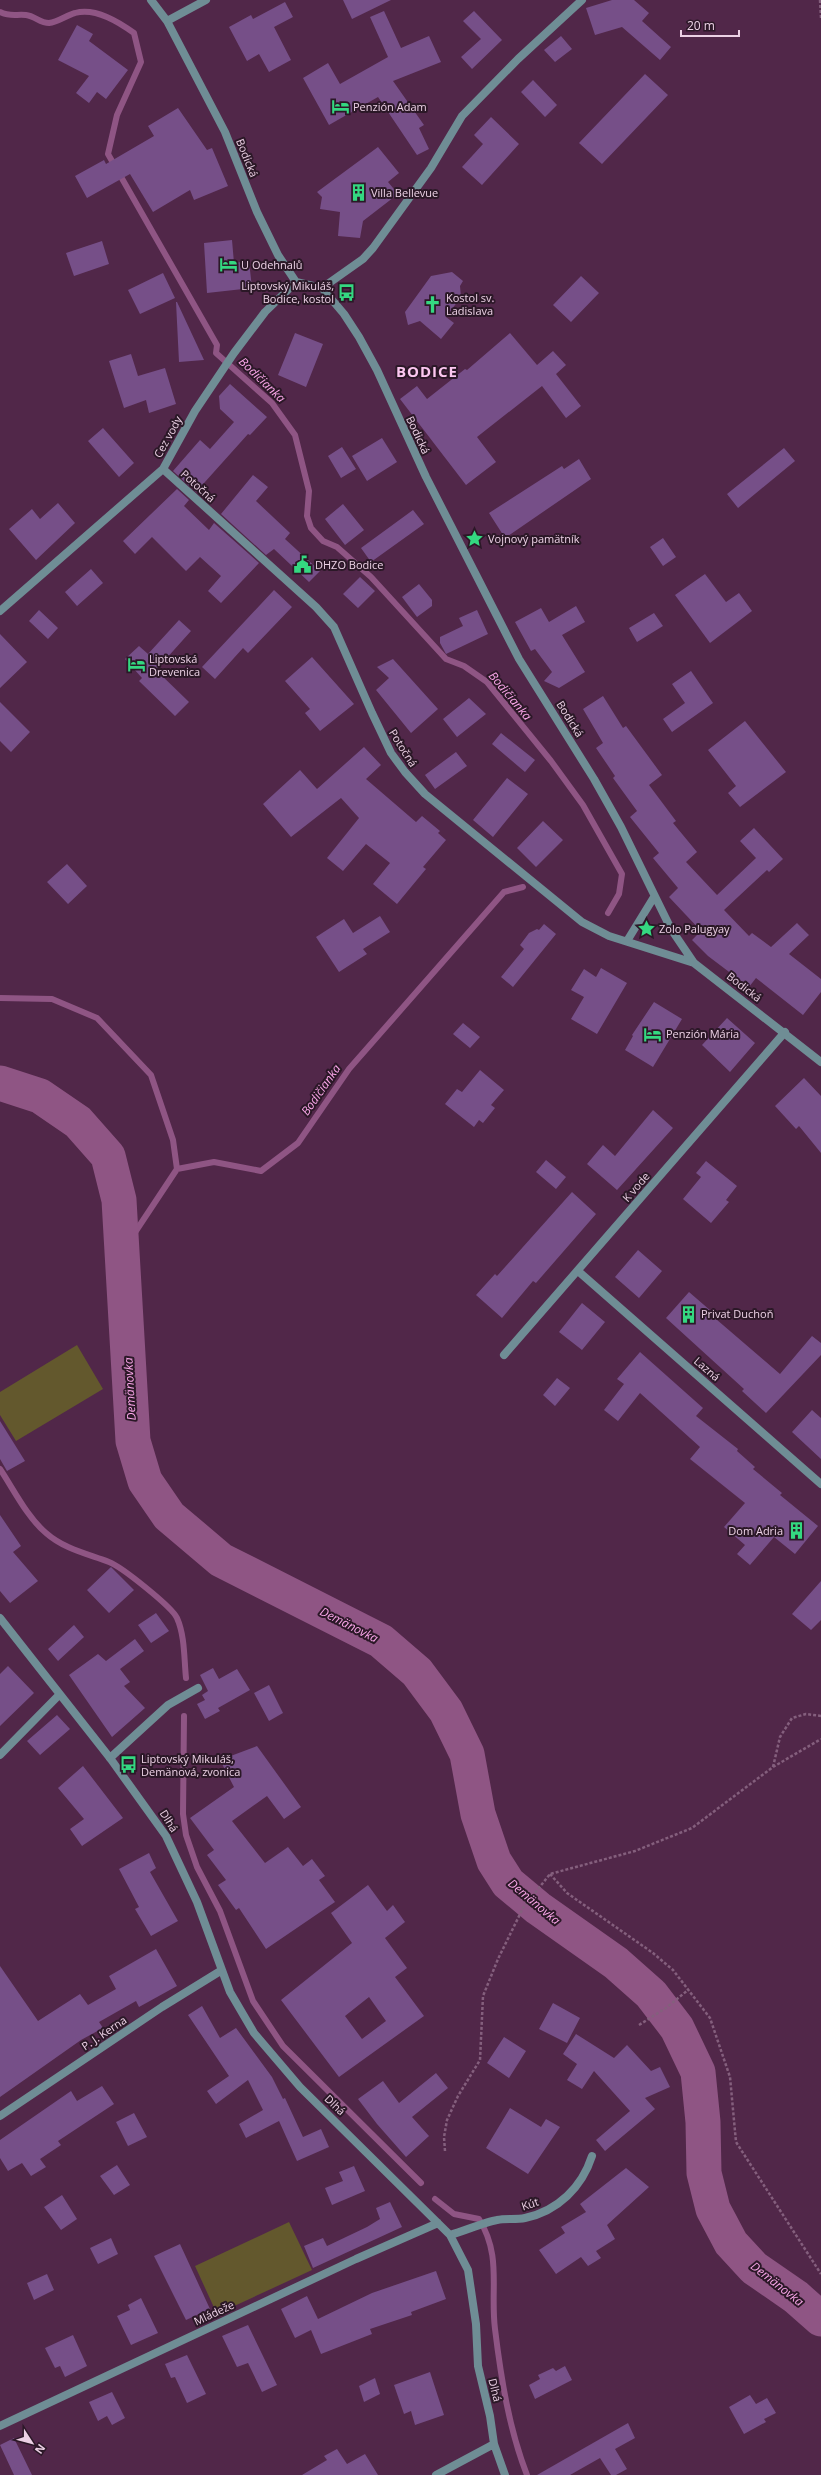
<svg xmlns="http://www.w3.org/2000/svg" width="821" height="2475" viewBox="0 0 821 2475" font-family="'Open Sans',sans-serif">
<rect width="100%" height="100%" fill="#512749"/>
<path fill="#63582d" d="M77,1345L103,1389L16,1441L0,1415V1392Z
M289,2222L312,2270L217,2314L195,2266Z"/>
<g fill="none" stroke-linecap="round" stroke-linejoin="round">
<path stroke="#8f5584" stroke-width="6" d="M0,12C10,17 16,14 26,15C35,16 40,23 49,23C58,22 67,15 75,13C95,7 119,22 134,33L141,62L117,115L108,154L217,345L216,353L272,403L295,435L309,491L307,516L311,528L323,541L337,547L371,577L446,659L464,666L487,682L551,761L583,805L622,874L619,894L608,913
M0,998L52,999L97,1018L151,1075L173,1140L177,1169
M122,1252L177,1169L214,1162L261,1171L298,1143L349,1069L504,892L523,887
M0,1469C14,1490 27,1517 46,1533C64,1549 88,1554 109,1562C122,1567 172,1607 177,1618C185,1636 184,1659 186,1678
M184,1716L183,1814L186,1835L197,1867L220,1911L253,2001L283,2046L421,2183
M435,2199L454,2214L479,2219C502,2256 490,2289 495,2329C501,2378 509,2429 527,2475"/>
<path stroke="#8f5584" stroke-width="35" d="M0,1083L40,1096L78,1122L108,1156L119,1200L133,1441L145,1481L169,1516L221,1560L381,1641L417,1672L446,1711L467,1754L478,1814L494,1861L508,1883L538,1908L616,1963L651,1994L677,2028L698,2072L703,2122L704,2173L713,2209L731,2243L754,2268L796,2297L821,2319"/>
</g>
<path fill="#764f88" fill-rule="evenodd" d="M343,0H391L352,19Z
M612,0H634L649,13L642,21L671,47L660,60L622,27L595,35L586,8Z
M285,2L293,17L274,27L291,60L269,72L259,54L247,61L229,27L251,15L253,19Z
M384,11L401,48L429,36L441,62L393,81L424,125L419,128L429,149L417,155L378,97L329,125L303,78L328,63L340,84L388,57L370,17Z
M474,11L502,40L472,69L461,57L481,39L463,21Z
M77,25L93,34L89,41L128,70L106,99L97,92L89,103L76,93L89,76L58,60Z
M561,36L572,49L555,62L544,50Z
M645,74L668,95L602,164L579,143Z
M533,80L557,105L545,117L521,92Z
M178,108L207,150L212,148L228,186L194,200L190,190L153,212L130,174L87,198L75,176L104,160L106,164L154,136L148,126Z
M491,117L519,144L482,185L462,167L483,144L474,135Z
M378,147L399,173L388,182L398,194L363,221L360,238L338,236L340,212L320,209L322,197L317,192Z
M232,240L234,263L249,261L252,288L207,293L204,243Z
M102,241L109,264L74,276L66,253Z
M452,272L463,281L460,286L461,297L446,317L454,323L441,339L420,321L408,325L405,312L431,276Z
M163,273L175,298L140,314L128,290Z
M581,276L599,293L571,322L553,305Z
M176,302H177L204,360L179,362Z
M295,333L323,344L306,387L278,375Z
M510,333L537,365L553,351L566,365L556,374L581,406L566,418L542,386L477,437L496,462L466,485L400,399L417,386L427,399L465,369L467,370Z
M131,354L138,376L165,368L176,404L149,413L146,400L124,408L109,361Z
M230,384L267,417L250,435L248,434L196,492L173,471L200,440L210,449L234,422L220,409L219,396Z
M103,428L134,463L119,477L88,441Z
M382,438L397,462L367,481L352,456Z
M342,447L356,469L341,478L328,456Z
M784,448L795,461L738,508L727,494Z
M579,459L591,479L505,538L489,513L562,466L564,469Z
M253,475L268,487L256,501L290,533L285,539L320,571L309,582L274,549L266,555L221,514Z
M177,489L189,500L184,506L209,530L214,523L259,563L221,603L208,591L221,576L200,557L186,571L152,537L135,554L123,541Z
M58,503L75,523L36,560L9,529L32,509L40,519Z
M343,504L364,530L345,545L325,519Z
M413,510L424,524L371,562L361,548Z
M663,538L676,557L663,566L650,547Z
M91,569L103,583L77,606L65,592Z
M705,574L726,602L739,593L752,611L710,643L675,595Z
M360,577L375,591L358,608L343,594Z
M419,584L432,600V606L417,617L402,597Z
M274,590L292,607L248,653L243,648L215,679L202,667Z
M576,606L585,622L562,635L585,672L559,688L544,681L552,672L535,649L531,651L515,622L541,608L549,622Z
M39,610L58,628L48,639L29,621Z
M477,610L488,634L446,654L440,643V637L463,626L459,618Z
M654,613L663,626L637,642L629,628Z
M179,620L191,631L156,670L189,702L175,716L139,681L142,678L125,659L139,646L148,654Z
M0,634L27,662L0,688Z
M312,657L354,704L320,731L305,713L310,709L285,681Z
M393,659L438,709L411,733L376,690L389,678L377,667Z
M691,671L713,703L672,732L663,719L685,703L672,684Z
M603,696L623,728L626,726L662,775L649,785L676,821L673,823L697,852L686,862L717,895L756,858L740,841L754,828L783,859L769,872L767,870L724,910L749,936L752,933L771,947L797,923L809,935L789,954L821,979V992L803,1015L756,978L749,987L708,956L692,940L701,931L669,897L678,888L653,858L659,853L630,817L637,811L613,778L615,776L596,748L603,743L583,709Z
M469,698L486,714L457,737L443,719Z
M0,702L30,732L11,752L0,741Z
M745,721L786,772L740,807L728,793L736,786L708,750Z
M501,733L535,760L525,772L492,744Z
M364,747L381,765L366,779L416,822L422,816L440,831L438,833L446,840L423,867L426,869L397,904L373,884L390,863L366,844L343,871L327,858L359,818L341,798L291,837L263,804L300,770L317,789Z
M456,752L467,766L435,789L425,775Z
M507,778L528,794L493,837L473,820Z
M543,821L563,840L536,867L517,848Z
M67,864L87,886L68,904L47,882Z
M380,916L390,932L363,949L367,954L339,972L316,937L344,919L353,933Z
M544,924L556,934L513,987L501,977L524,949L520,945L529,933L537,929L539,930Z
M601,968L627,983L597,1034L571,1019L584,997L571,990L584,969L596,977Z
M654,1002L682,1019L653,1067L625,1050L633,1036L632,1035Z
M727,1018L755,1043L730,1072L702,1045Z
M463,1023L480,1037L470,1048L453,1034Z
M480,1070L504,1090L491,1105L495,1108L483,1123L479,1120L474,1127L445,1104L457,1089L462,1092Z
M804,1078L821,1096V1153L799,1126L796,1129L775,1106Z
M653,1110L673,1128L617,1190L587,1164L603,1145L615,1156Z
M546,1160L566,1177L556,1189L536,1172Z
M706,1161L737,1186L726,1200L729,1202L711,1223L683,1199L701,1177L696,1173Z
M572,1192L596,1214L536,1283L533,1281L502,1318L476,1295L495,1274L497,1276Z
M638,1250L662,1271L639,1298L615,1277Z
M689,1292L711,1311L709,1313L780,1374L812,1336L821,1343V1355L766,1413L742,1391L744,1389L666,1318Z
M582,1303L605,1322L582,1350L559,1332Z
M640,1352L703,1408L696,1416L738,1449L737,1451L755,1467L753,1469L782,1493L780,1495L818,1526L795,1554L774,1537L750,1565L737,1554L745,1545L724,1527L745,1503L690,1459L700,1447L640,1393L618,1421L604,1410L624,1384L617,1379Z
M557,1378L570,1388L555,1406L543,1395Z
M812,1410L821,1418V1459L792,1432Z
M0,1421L25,1461L7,1471L0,1459Z
M0,1515L21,1546L13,1552L38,1581L10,1603L0,1591Z
M111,1567L134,1590L109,1613L87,1590Z
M821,1581V1620L811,1630L792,1614Z
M156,1613L169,1631L151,1643L138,1625Z
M74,1625L84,1637L58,1661L48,1649Z
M135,1639L144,1651L120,1669L130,1682L124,1686L145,1708L112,1737L69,1675L98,1654L106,1661Z
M8,1666L34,1693L0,1726V1674Z
M213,1668L219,1679L237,1669L250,1690L218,1708L220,1711L205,1719L197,1704L205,1700L202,1695L208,1691L200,1675Z
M269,1685L283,1713L269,1721L254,1693Z
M57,1715L70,1729L40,1755L27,1741Z
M257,1746L301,1807L284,1819L267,1796L232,1821L265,1863L288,1847L303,1866L312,1859L325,1876L319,1880L335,1902L266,1949L239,1908L236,1910L218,1885L226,1880L207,1855L214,1850L190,1818L234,1787L220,1760Z
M83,1766L123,1818L82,1846L70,1829L84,1819L58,1788Z
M149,1853L156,1868L150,1872L178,1921L151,1936L135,1909L139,1907L119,1869Z
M368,1885L387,1911L393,1905L405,1922L385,1938L407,1968L395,1977L424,2016L339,2077L281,2000L352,1943L331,1913ZM369,1997L386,2021L362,2039L345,2016Z
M156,1949L177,1986L139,2007L136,2001L99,2022L103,2028L81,2040L0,2097V1966L38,2021L80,1994L88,2005L116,1989L109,1976Z
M553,2003L580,2018L567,2043L539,2029Z
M202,2006L220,2038L236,2028L272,2077L283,2099L285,2098L303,2137L321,2129L329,2147L297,2161L279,2121L246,2138L239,2124L263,2110L248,2080L216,2104L207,2091L229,2076L188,2015Z
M576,2034L614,2058L627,2045L651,2071L660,2067L670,2087L645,2098L655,2109L605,2151L596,2140L630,2111L594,2071L582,2089L567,2080L577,2064L563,2054Z
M504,2037L526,2051L509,2078L487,2063Z
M436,2073L448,2088L412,2117L429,2136L406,2157L377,2124L358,2099L383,2081L399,2103Z
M102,2086L114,2104L58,2141L61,2145L40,2159L46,2167L31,2176L22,2163L8,2171L0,2158V2140L71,2091L77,2101Z
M510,2108L541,2127L546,2119L560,2127L528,2174L486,2148Z
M134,2113L147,2137L128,2146L116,2122Z
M117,2165L130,2185L114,2195L100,2176Z
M354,2166L365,2191L332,2205L325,2188L343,2181L339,2172Z
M626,2168L649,2187L607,2225L615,2239L596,2251L601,2258L588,2266L581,2257L556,2274L539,2250L565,2233L561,2227L586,2212L580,2204Z
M62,2195L77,2219L61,2230L44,2207Z
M390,2202L402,2227L313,2268L304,2246L323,2238L327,2246L367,2227L380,2219L376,2208Z
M111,2238L118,2254L98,2264L90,2248Z
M180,2244L210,2309L186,2320L154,2256Z
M436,2271L446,2299L411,2312L412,2315L370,2329L372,2334L321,2354L311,2330L295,2338L281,2309L307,2296L318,2319L372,2293Z
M47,2274L54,2290L34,2300L27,2283Z
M141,2298L158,2333L131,2345L117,2316L130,2310L128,2305Z
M248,2325L277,2385L262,2392L248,2363L237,2367L222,2336Z
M73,2335L87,2366L65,2377L60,2366L55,2368L45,2348Z
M187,2355L206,2394L187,2403L175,2377L171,2378L165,2364Z
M565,2366L572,2380L535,2399L529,2385L540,2379L538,2375L553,2368L556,2371Z
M430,2372L444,2415L415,2425L411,2411L404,2414L394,2385Z
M375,2378L380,2394L364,2402L359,2386Z
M112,2392L125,2418L112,2425L107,2416L98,2421L89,2402Z
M750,2395L756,2404L767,2398L776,2413L764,2419L766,2422L744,2434L729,2407Z
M628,2423L635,2438L615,2449L627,2469L616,2475H611L600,2458L570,2475H537Z
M14,2438L32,2475H14L0,2445Z
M337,2449L347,2464L365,2454L378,2475H302L327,2460L324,2456Z"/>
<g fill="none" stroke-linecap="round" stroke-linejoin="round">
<path stroke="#845f7d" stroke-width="2.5" stroke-dasharray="3 2" stroke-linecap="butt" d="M820,0L821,18
M773,1767L780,1737L792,1718L806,1714L821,1716
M550,1874L567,1893L653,1953L673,1970L710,2018L730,2077L736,2142L821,2274
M639,2025L666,2008L688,1990
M445,2151L444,2137L447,2120L458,2096L480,2060L483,1996L498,1959L523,1908L550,1874L635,1851L692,1828L773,1767L821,1739"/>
<path stroke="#6f8d95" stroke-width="8" d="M110,1758L168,1705L198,1688"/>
<path stroke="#6f8d95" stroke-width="8" d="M151,0L167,21L225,132L257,212L278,255L296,282L322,288L344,314L359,337L377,370L426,477L519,659L594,779L621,827L671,929L694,963L821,1062
M167,21L206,0
M322,288L363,259L373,248L431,168L462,116L518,59L582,0
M163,469L316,607L334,627L372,713L391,753L405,772L425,794L582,922L609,936L694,963
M0,611L163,469L195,411L234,353L265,312L296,282
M627,941L654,897
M578,1271L821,1484
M504,1355L785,1032
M0,1618L110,1758L166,1836L197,1902L230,1992L254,2033L300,2087L450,2235L468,2270L476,2324L478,2366L490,2416L494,2444L505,2475
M0,1755L59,1695
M0,2116L162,2007L222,1970
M450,2235C464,2231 485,2222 497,2220C506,2218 516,2220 525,2218C558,2211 582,2187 592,2156
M0,2426L356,2259L438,2223
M436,2475L494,2444"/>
</g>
<defs>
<symbol id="hotel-bare" viewBox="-9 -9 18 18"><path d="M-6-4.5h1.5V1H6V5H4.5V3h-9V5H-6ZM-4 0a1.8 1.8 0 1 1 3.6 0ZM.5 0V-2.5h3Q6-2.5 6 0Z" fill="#34d881" stroke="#2b1827" stroke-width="2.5" paint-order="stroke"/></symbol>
<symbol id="building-bare" viewBox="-9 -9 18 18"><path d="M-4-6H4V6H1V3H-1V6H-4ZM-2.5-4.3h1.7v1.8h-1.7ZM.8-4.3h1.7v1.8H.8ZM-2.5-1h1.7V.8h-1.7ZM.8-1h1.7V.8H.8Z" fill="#34d881" stroke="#2b1827" stroke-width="2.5" paint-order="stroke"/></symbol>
<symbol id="bus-bare" viewBox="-9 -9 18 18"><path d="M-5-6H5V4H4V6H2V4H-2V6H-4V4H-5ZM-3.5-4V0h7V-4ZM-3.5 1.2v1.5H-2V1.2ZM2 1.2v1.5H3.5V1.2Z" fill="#34d881" stroke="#2b1827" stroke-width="2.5" paint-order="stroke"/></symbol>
<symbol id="church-bare" viewBox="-9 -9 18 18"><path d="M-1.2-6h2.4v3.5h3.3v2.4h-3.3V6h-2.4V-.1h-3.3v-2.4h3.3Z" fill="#34d881" stroke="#2b1827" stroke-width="2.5" paint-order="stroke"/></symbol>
<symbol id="sight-bare" viewBox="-9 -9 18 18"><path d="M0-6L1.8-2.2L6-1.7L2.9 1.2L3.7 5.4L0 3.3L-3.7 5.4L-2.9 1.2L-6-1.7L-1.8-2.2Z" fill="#34d881" stroke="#2b1827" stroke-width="2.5" paint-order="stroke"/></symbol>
<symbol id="civic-bare" viewBox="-9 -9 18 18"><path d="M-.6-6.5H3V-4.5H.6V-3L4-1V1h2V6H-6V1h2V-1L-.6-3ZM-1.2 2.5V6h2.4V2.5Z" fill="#34d881" stroke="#2b1827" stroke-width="2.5" paint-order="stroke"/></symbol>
</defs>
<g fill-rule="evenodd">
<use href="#hotel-bare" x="328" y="94" width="25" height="25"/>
<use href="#building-bare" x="346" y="180" width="25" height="25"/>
<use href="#hotel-bare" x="216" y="252" width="25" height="25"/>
<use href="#bus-bare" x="334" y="280" width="25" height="25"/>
<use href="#church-bare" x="420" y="292" width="25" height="25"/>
<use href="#sight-bare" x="462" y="526" width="25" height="25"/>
<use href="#civic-bare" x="290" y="552" width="25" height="25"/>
<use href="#hotel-bare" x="124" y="652" width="25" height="25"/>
<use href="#sight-bare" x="634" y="916" width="25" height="25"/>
<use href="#hotel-bare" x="640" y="1022" width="25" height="25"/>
<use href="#building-bare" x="676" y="1302" width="25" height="25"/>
<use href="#building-bare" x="784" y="1518" width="25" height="25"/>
<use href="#bus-bare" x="116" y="1752" width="25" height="25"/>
</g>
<g text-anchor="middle" stroke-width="4" stroke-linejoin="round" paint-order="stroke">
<g font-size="11" fill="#ecd1e5" stroke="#2b1827" text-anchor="start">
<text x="353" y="111">Penzión Adam</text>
<text x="371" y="197">Villa Bellevue</text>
<text x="241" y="269">U Odehnalů</text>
<text x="334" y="290" text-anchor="end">Liptovský Mikuláš,<tspan x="334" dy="13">Bodice, kostol</tspan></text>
<text x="446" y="302">Kostol sv.<tspan x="446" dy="13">Ladislava</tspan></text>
<text x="488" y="543">Vojnový pamätník</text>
<text x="315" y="569">DHZO Bodice</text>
<text x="149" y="663">Liptovská<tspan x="149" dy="13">Drevenica</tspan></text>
<text x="659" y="933">Zolo Palugyay</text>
<text x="666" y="1038">Penzión Mária</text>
<text x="701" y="1318">Privat Duchoň</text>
<text x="783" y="1535" text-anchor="end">Dom Adria</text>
<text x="141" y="1763">Liptovský Mikuláš,<tspan x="141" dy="13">Demänová, zvonica</tspan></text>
</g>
<g font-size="11" fill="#ecd1e5" stroke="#2b1827">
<text transform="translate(247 158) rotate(68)" y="4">Bodická</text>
<text transform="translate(418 435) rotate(65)" y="4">Bodická</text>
<text transform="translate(168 437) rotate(-61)" y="4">Cez vody</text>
<text transform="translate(198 486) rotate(42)" y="4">Potočná</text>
<text transform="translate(570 719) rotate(58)" y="4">Bodická</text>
<text transform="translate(403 748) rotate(58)" y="4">Potočná</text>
<text transform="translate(744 987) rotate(38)" y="4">Bodická</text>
<text transform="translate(636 1187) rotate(-49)" y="4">K vode</text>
<text transform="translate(707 1369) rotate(41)" y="4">Lazná</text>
<text transform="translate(169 1821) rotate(58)" y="4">Dlhá</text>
<text transform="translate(104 2033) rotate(-34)" y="4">P. J. Kerna</text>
<text transform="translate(335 2105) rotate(44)" y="4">Dlhá</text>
<text transform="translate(530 2204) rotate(-18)" y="4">Kút</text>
<text transform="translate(214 2313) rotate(-25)" y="4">Mládeže</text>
<text transform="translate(495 2390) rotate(76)" y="4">Dlhá</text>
</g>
<g font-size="12" font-style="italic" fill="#faa6e9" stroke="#2b1827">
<text transform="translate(262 380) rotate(44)" y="4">Bodičianka</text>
<text transform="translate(510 696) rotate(50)" y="4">Bodičianka</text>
<text transform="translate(321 1090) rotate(-55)" y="4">Bodičianka</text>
<text transform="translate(130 1389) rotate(-93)" y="4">Demänovka</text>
<text transform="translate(349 1625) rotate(27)" y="4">Demänovka</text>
<text transform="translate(534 1902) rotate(40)" y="4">Demänovka</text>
<text transform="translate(777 2284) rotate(38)" y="4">Demänovka</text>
</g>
<g font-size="15" font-weight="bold" letter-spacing="1" fill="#fcc7f0" stroke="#2b1827">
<text x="427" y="377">BODICE</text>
</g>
</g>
<g transform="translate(32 2443) rotate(126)" stroke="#2b1827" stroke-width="3" paint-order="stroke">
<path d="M0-3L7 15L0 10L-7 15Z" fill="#ecd1e5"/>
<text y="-6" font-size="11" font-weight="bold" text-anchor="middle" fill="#ecd1e5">N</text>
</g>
<path d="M681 30v6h58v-6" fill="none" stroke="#ecd1e5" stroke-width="2"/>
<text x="687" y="30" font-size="12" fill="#ecd1e5" stroke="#2b1827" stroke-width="3" paint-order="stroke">20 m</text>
</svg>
